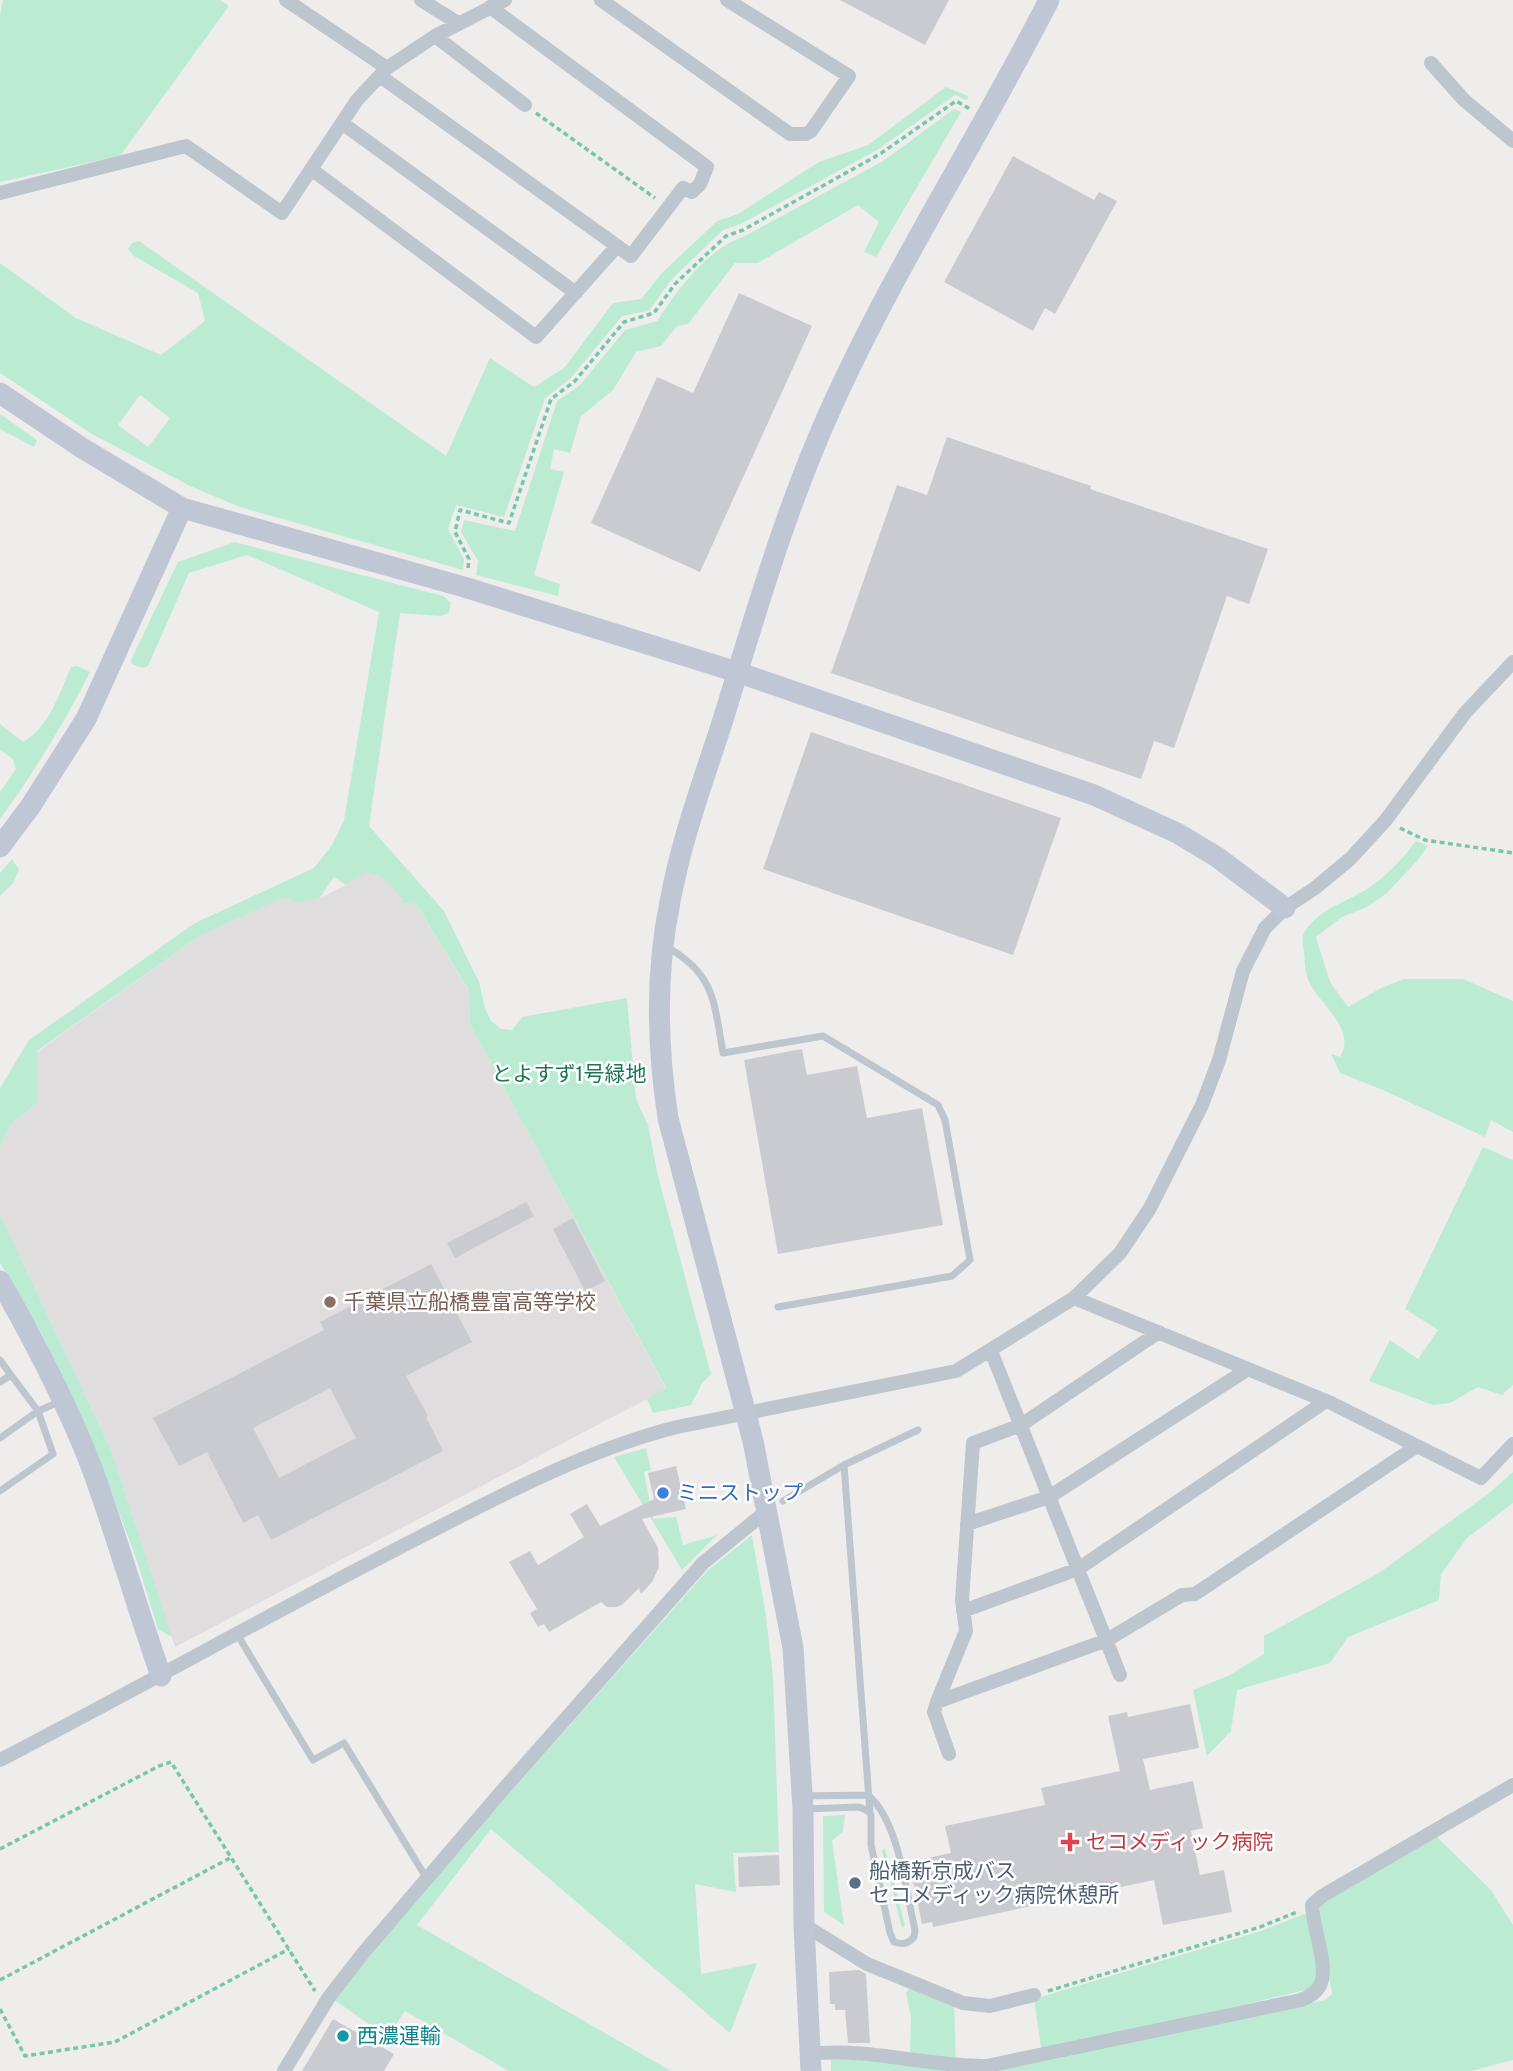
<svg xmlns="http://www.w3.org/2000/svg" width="1513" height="2071" viewBox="0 0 1513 2071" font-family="Overpass,'Noto Sans JP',sans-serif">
<rect width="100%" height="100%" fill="#efecec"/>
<path fill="#e0ddde" d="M365,871L377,874L391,882L404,904L415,902L468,990L470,1025L666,1389L175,1647L112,1452L0,1214V1148L10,1125L37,1103V1052L201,935L285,896L319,899L346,885Z"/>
<path fill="#bbecd3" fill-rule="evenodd" d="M3,0H220L229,6L120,156L0,182V15Z
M946,87L968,96L967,100L955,95L877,150L741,224L723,230L671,280L649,311L622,316L570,379L545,398L504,517L456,505L448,529L464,559L463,570L240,507L190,486L92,434L0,373V263L76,318L161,355L205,321L198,293L134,256L128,249L132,243L139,241L446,456L490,358L534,387L564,368L613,303L641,299L662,273L717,221L738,214L819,162L868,145ZM140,395L170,418L148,447L118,425Z
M954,109L961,112L876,257L864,252L879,222L858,205L758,263H735L688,324L677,326L661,346L636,352L613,390L581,416L570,453L554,449L550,469L564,472L534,575L560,584L558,596L476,575L478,561L461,532L464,520L515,531L557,401L580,385L625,330L657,321C678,289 708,248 745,236L883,161Z
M0,414L37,440L34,447L0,429Z
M235,542L443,596L451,603L449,613L441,616L400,613L369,826L444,911L479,982L485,1008L491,1021L501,1029L512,1030L522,1017L627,998L636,1099L648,1125L658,1176L711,1374L702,1383L691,1405L653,1413L647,1399L666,1388L470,1025L468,989L415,902L404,904C394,886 387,876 365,872L346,885L334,877L319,899L296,902L285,897L201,935L37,1051V1103L10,1125L0,1148V1088L29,1040L195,923L314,868L332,845L344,820L379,612L247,555L189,573L148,666L143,668L132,664L131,660L178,562Z
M77,666L90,672C64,724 34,772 0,819V792L16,769L13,759L0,750V724L23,742C49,728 60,692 71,667Z
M1416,841L1428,846L1417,861L1387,893L1367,907L1342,917L1316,937L1330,982L1348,1007L1381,988L1404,979H1463L1513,1001V1132L1491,1120L1485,1137L1383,1090L1340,1073L1331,1054L1340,1057C1357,1031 1321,1005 1310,984C1305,975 1305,962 1304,952C1303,945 1301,938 1305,931C1318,911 1342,903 1362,892C1383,880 1401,861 1416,841Z
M12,859L19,870L13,883L0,896V873Z
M1483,1147L1513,1160V1385L1502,1395L1478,1387L1450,1403L1433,1405L1369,1381L1390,1340L1418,1359L1438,1330L1405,1309Z
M0,1214L112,1452L172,1637L158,1629L136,1558L99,1459L43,1336L0,1263Z
M646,1448L651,1470L644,1472L653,1519L676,1517L683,1545L717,1535L682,1570L614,1457Z
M1513,1472V1503L1467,1538L1441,1574L1439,1600L1348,1637L1330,1663L1237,1690L1231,1731L1207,1756L1193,1690L1228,1676L1264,1654V1636L1379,1573L1488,1494Z
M752,1535L766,1616L773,1677L779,1852L733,1853L736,1892L695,1884L701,1974L757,1963L730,2033L491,1829L417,1925L671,2071H509L405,2011L388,2037L334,2000L400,1916L708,1570Z
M845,1815L843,1832L832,1841L844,1925L824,1912L823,1816Z
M1436,1836L1491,1890L1513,1925V2060L1471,2071H984L1037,2062L1325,2000L1332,1994L1318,1906Z
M885,1848L905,1925L902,1928L882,1851Z
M1304,1914L1307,1915L1319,1977L1310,1989L1045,2051L1041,2047L1034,1999L1261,1931Z
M909,1989L938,2000L954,2003L956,2061L910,2052L911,2017L906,1993Z
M831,2060H875L947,2071H831Z"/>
<path fill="#c9cbd1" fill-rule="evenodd" d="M840,0H949L925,45Z
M1013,156L1094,200L1099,192L1117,201L1055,314L1045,308L1033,331L944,282Z
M739,293L812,326L700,572L591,523L657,377L693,393Z
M947,437L1091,486L1090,489L1268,549L1249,604L1227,596L1174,748L1154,741L1141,779L831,673L897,485L927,495Z
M811,732L1061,818L1013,955L763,869Z
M802,1049L807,1075L857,1066L867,1118L922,1108L943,1225L778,1254L744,1060Z
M526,1202L534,1216L455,1258L447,1243Z
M573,1218L605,1281L585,1291L553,1229Z
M431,1264L472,1342L406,1376L428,1416L426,1417L443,1451L271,1540L258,1515L243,1523L207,1452L179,1466L153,1418L324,1330L320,1322ZM330,1388L356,1438L279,1478L253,1428Z
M676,1466L686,1509L642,1519L658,1548L659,1567L652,1582L641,1594L639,1588L623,1604L617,1607H607L601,1602L549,1632L544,1624L538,1627L530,1613L537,1609L509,1562L530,1551L538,1565L584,1537L570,1514L587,1504L600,1526L654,1499L648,1473Z
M1190,1704L1199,1748L1143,1759L1150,1790L1193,1781L1203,1828L1191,1831L1200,1875L1224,1870L1232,1912L1163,1925L1154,1880L933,1927L932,1922L922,1924L909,1862L951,1853L945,1826L1045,1805L1041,1788L1120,1771L1108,1716L1127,1712L1128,1717Z
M779,1855L780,1885L739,1887L738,1857Z
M859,1970L866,1974L870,2043H848L845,2010H835V2004H830L829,1972Z
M333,2019L394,2054L384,2071H302Z"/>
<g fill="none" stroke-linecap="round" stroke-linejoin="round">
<path stroke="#75c8a7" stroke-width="3.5" stroke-dasharray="5 3.5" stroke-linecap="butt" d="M536,113L655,198
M468,568L469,559L455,532L460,510L509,523L551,399L575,381L624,322L654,313L675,284L726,236L743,230L880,154L956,101L970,109
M1400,828L1425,840L1513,853
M0,1849L159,1766L171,1762L315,1991
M0,1980L232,1857
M1048,1991L1260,1927L1297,1912
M0,2009L25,2056L115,2042L289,1949"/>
<path stroke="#bdc5ce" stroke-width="7" d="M665,946C715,973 714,1002 723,1053L823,1036L938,1105L945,1120L970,1260L952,1276L778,1307
M0,1360L11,1375L0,1382
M0,1438L38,1411L59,1402
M844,1465L870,1813
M0,1491L53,1454L38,1411L11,1375
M783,1501L844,1465L918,1430
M237,1634L313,1760L344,1743L427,1879
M803,1796L868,1795C899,1821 906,1892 915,1930L914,1937C908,1944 903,1945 894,1942L890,1933L871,1845V1815L868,1811L859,1807L805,1809"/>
<path stroke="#bdc5ce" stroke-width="14" d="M286,0L387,68
M421,0L458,23
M601,0L790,134H806L811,131L849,76L727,0
M435,36L525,105
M1431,63L1464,100L1513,141
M380,76L631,256L683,188L692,192L700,184L707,167L490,7
M342,123L576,293
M311,169L536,337L617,246
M0,193L186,146L282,213L357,100L387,68L435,36L505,0
M1074,1298L1331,1403L1481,1478L1513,1444
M991,1351L1120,1675
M967,1524L1049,1497L1248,1369
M963,1611L1078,1569L1326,1401
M937,1702L1107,1640L1182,1595L1195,1594L1417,1446
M949,1754L934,1712L937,1702L966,1631L962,1600L973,1443L1021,1425L1159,1332
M0,1760C141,1687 279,1609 420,1537C504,1494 586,1450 677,1427L956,1371L1074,1298L1120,1253L1150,1208L1202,1105L1219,1060L1243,971L1265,928L1285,908L1315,888L1350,859L1385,821L1465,713L1513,662
M804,1925L867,1964L963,2003L990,2006L1034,1995
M810,2054C870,2047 927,2067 987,2066L1301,2000C1308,1997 1315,1994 1319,1987C1331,1970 1312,1927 1312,1905L1322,1896L1513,1785
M284,2071L329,1997L364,1952L501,1792L703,1563L768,1510"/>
<path stroke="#bfc7d5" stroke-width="21" d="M0,393L82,448L182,508L464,587L737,672L1094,795L1177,833L1217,857L1285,908
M0,847L30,807L86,719L182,508
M0,1281C34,1340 65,1400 90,1463C116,1533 136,1605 161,1676
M811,2071L804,1925L803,1809L793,1648L753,1441L668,1118C657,1046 655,974 670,902C681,841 703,781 722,723C755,616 786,506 833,404C896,265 980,136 1049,0"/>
</g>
<circle fill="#8d6e63" stroke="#fff" stroke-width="2.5" cx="330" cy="1302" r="7"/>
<circle fill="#3f7fe0" stroke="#fff" stroke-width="2.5" cx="663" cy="1493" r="7"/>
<path fill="#e0444e" stroke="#fff" stroke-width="2.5" d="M1066.5 1831.5h7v7h7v7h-7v7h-7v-7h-7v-7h7z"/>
<circle fill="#5c6f8a" stroke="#fff" stroke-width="2.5" cx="855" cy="1883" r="7"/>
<circle fill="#0f9aa8" stroke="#fff" stroke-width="2.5" cx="343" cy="2036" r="7"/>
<g text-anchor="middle" stroke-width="5" stroke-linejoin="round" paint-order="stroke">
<g font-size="21" fill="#1a7651" stroke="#fff">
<text x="569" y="1081">とよすず1号緑地</text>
</g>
<g font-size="21" fill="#785e54" stroke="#fff" text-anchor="start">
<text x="344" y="1309">千葉県立船橋豊富高等学校</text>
</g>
<g font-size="21" fill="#366cbe" stroke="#fff" text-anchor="start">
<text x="677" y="1500">ミニストップ</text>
</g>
<g font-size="21" fill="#be3a42" stroke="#fff" text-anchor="start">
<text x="1086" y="1849">セコメディック病院</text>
</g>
<g font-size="21" fill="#4e5e75" stroke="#fff" text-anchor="start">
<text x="869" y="1878">船橋新京成バス<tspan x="869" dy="24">セコメディック病院休憩所</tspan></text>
</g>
<g font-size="21" fill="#0d838f" stroke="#fff" text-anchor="start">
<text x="357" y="2043">西濃運輸</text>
</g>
</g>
</svg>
